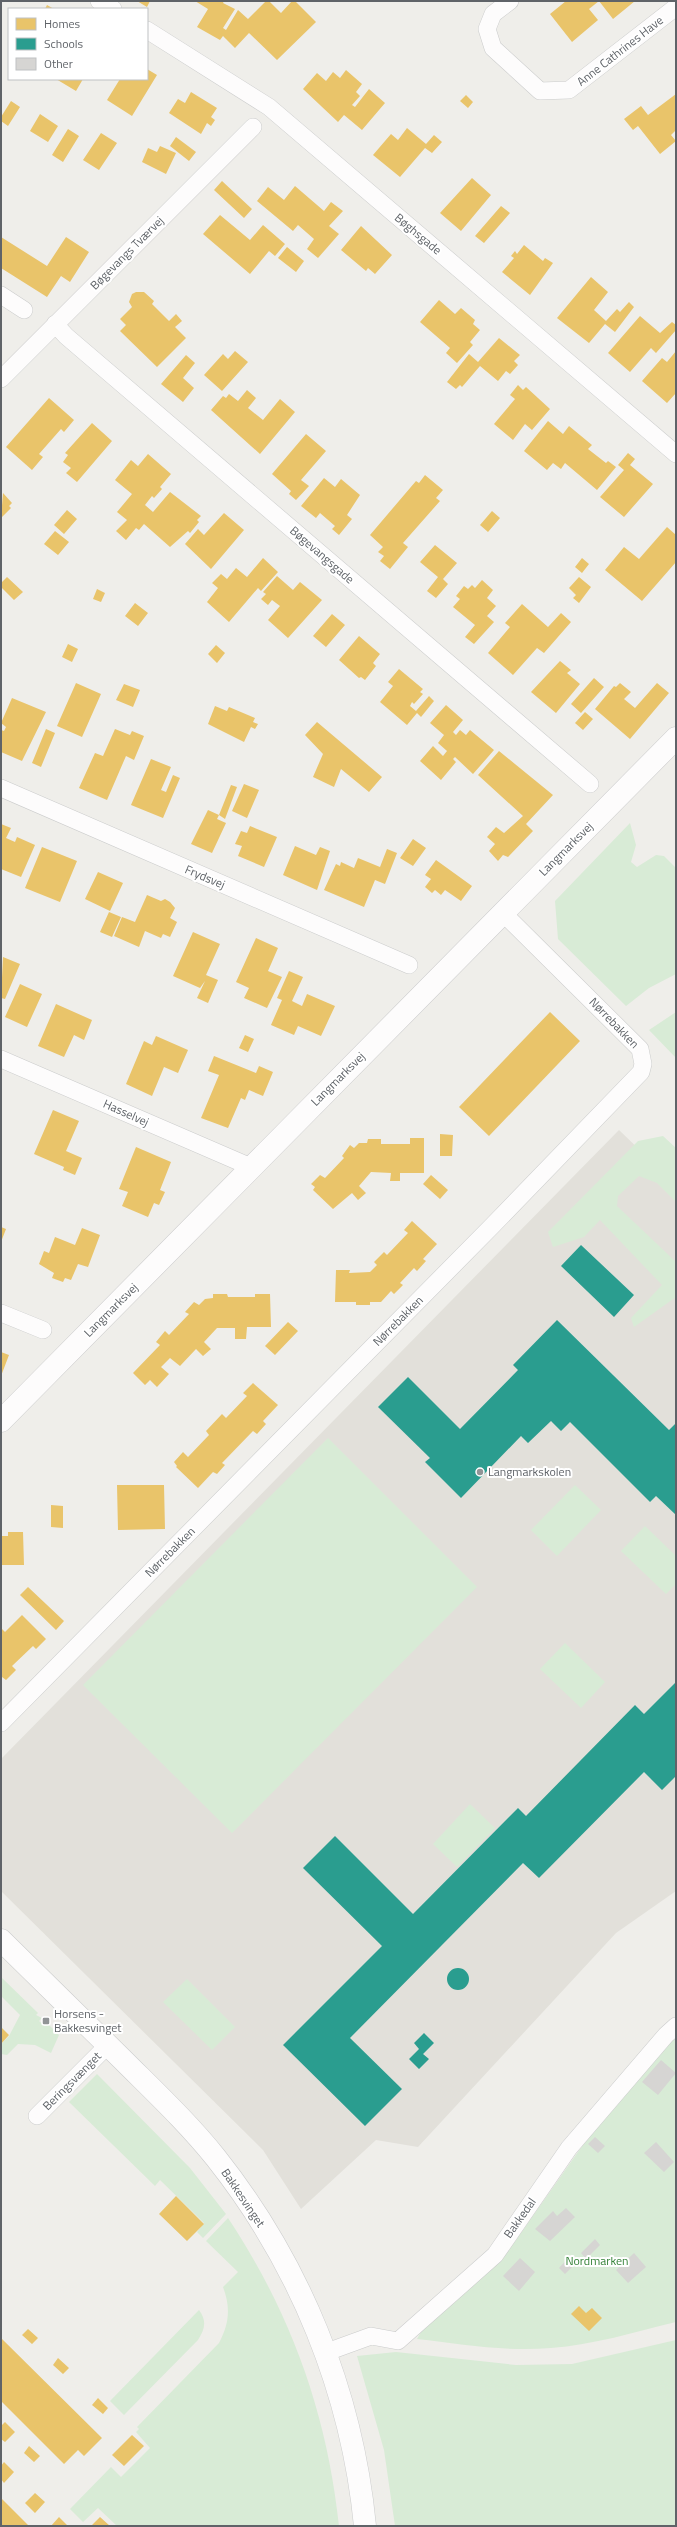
<svg xmlns="http://www.w3.org/2000/svg" width="677" height="2527" viewBox="0 0 677 2527" font-family="'Titillium Web',sans-serif">
<rect width="100%" height="100%" fill="#efeeea"/>
<path fill="#e2e0da" d="M619,1130L676,1185V1891L616,1933L418,2147L376,2140L301,2209L263,2150L1,1891V1759Z"/>
<path fill="#d8ebd6" d="M630,823L636,845L631,862L637,867L656,855L664,856L676,868V974L649,988L626,1006L558,939L555,901Z
M676,1012V1058L649,1030Z
M663,1136L676,1148V1202L657,1183L639,1176L618,1196L617,1206L676,1262V1297L634,1327L631,1318L662,1285L600,1220L584,1237L553,1247L548,1232L638,1141Z
M328,1438L477,1587L232,1833L83,1685Z
M575,1485L601,1510L557,1556L531,1530Z
M645,1526L676,1556V1584L666,1594L621,1551Z
M565,1643L605,1682L581,1708L540,1669Z
M470,1804L495,1828L457,1867L433,1844Z
M1,1977L38,2013L36,2015L42,2018L39,2021L45,2026L48,2024L59,2035L51,2053L35,2045L18,2044L7,2055L1,2054V2044L9,2036L20,2015L1,1996Z
M187,1979L235,2027L212,2050L163,2002Z
M676,2038V2322C635,2332 593,2345 551,2348C506,2352 461,2344 417,2339L427,2321L506,2254L585,2142L665,2047Z
M97,2074L190,2168L226,2214L203,2238L197,2232L204,2223L160,2180L155,2186L69,2102Z
M228,2218C291,2313 327,2413 339,2526H117L98,2508L83,2522L70,2509L111,2467L121,2477L150,2448L136,2432L139,2429L137,2427L219,2343C229,2324 231,2308 223,2287L238,2272L206,2241Z
M199,2310C207,2321 205,2329 198,2340L124,2415L110,2401Z
M676,2340V2526H395L384,2450L357,2356L396,2352L516,2365L572,2364Z"/>
<path fill="#e9c46a" d="M137,1H150L147,7Z
M195,1H224L223,3L235,9L223,28L226,30L238,10L248,19L266,1H269L281,13L292,1H295L316,22L277,60L249,33L235,48L223,36L220,40L197,27L208,9Z
M566,1H599L589,9L598,20L572,42L550,14Z
M599,1H635L613,19Z
M47,5L54,9H45Z
M147,69L157,75L132,116L107,100L120,79H147Z
M346,70L362,84L356,92L360,96L352,105L355,107L369,89L385,103L362,130L344,115L338,122L303,89L317,73L326,81L333,72L340,78Z
M56,79H83L76,91Z
M191,92L217,108L211,117L215,120L211,126L207,123L201,134L169,113L178,99L185,103Z
M676,94V130L671,135L676,141L660,154L638,126L633,130L624,119L641,106L648,115Z
M466,95L473,102L468,108L460,101Z
M11,101L20,107L8,126L1,121V117Z
M40,114L58,126L48,142L30,131Z
M407,128L426,144L434,135L442,142L432,153L425,148L400,177L373,155L391,134L398,140Z
M68,129L79,136L63,162L52,155Z
M101,133L117,143L99,170L83,160Z
M176,137L196,152L189,161L170,146Z
M160,146L176,153L166,174L142,162L148,148L157,152Z
M472,178L491,195L461,231L440,213Z
M222,181L252,209L244,218L214,190Z
M295,186L324,211L331,202L343,211L329,226L339,234L318,258L307,249L314,239L298,225L293,231L257,201L268,187L284,200Z
M501,206L510,213L484,243L475,236Z
M220,215L250,240L263,225L285,244L275,256L269,251L250,274L203,234Z
M361,226L392,255L375,274L368,268L366,271L341,250Z
M1,237L47,266L66,237L89,252L70,282L61,276L47,297L1,268Z
M524,245L543,261L545,258L553,263L530,295L502,272L514,258L511,256L515,251L517,254Z
M287,247L304,261L296,272L278,258Z
M591,277L608,292L594,310L606,321L617,309L620,312L629,302L634,307L615,332L605,324L589,343L557,318Z
M136,292H144L154,301L152,304L169,321L176,314L182,321L175,327L186,338L157,367L120,331L126,325L120,319L132,307L129,302L132,294Z
M439,300L455,314L461,308L475,320L473,324L480,330L470,342L473,345L457,363L446,353L450,348L420,322Z
M640,316L660,333L672,322L676,325V330L656,353L651,348L630,372L608,353Z
M499,338L520,355L514,361L518,365L510,374L506,371L498,381L480,366L462,387L460,385L456,389L447,382L469,354L478,362Z
M235,351L248,362L222,391L204,375L223,354L228,359Z
M676,351V393L667,403L642,381L662,358L667,362Z
M186,355L195,363L183,378L194,388L183,402L161,384Z
M518,385L523,390L526,387L550,409L532,430L525,424L513,440L494,424L515,399L510,395Z
M247,390L256,398L248,408L263,420L280,399L295,412L260,454L211,410L223,396L226,398L229,394L238,401Z
M49,398L74,420L64,432L61,429L39,454L43,457L32,470L6,447Z
M548,421L563,434L569,426L592,445L588,449L606,463L608,461L616,467L597,490L565,463L561,469L553,463L547,470L524,451Z
M92,423L112,441L77,482L66,473L71,468L63,462L68,455L65,453Z
M306,434L326,451L301,480L309,486L296,500L289,494L291,491L272,474Z
M628,453L635,459L630,465L653,484L624,517L600,497L624,470L618,465Z
M148,454L171,474L160,487L162,489L154,498L152,496L145,505L153,512L170,492L201,516L197,520L199,522L190,533L188,531L170,547L144,524L139,530L136,528L126,540L116,531L127,520L117,512L132,494L115,480L131,460L138,466Z
M425,475L443,490L436,498L440,501L403,543L408,547L390,569L380,561L384,556L378,552L383,547L370,535L416,481L419,483Z
M324,478L335,487L341,479L360,495L347,515L352,519L339,535L332,529L335,526L320,513L316,518L301,506Z
M3,493L12,503L9,506L11,508L1,518Z
M67,510L77,519L64,534L54,525Z
M492,511L500,518L488,532L480,525Z
M224,513L244,530L211,569L185,544L198,529L204,535Z
M667,527L676,535V562L642,601L605,570L624,547L639,559Z
M55,531L69,542L58,555L44,544Z
M435,545L457,563L443,579L448,584L436,598L427,591L438,577L420,562Z
M263,558L278,572L261,591L258,588L229,622L207,602L218,588L212,583L221,574L227,579L236,568L247,577Z
M582,558L589,564L582,573L575,567Z
M277,576L293,590L300,582L322,600L288,638L268,620L280,606L272,600L268,605L261,599L266,594L263,592Z
M7,577L23,592L14,600L1,587V583Z
M579,577L591,587L579,603L573,598L576,595L569,588Z
M482,580L493,590L487,598L496,606L487,616L494,622L474,644L465,637L475,625L453,607L460,599L456,596L464,586L468,589L472,585L475,588Z
M97,589L105,593L101,602L93,599Z
M135,603L148,613L138,626L125,616Z
M522,604L548,627L561,613L571,622L544,653L537,648L513,675L488,653L510,627L505,623Z
M332,614L345,625L326,647L313,636Z
M359,636L380,654L373,663L376,666L365,680L361,677L359,678L339,660Z
M68,644L78,649L72,662L62,657Z
M216,645L225,653L217,663L208,654Z
M560,661L571,670L567,673L580,684L556,713L531,692Z
M399,669L423,689L420,692L423,694L414,704L412,702L410,706L416,711L429,696L434,701L421,717L417,713L407,725L380,702L393,686L388,682Z
M594,678L604,687L581,713L571,704Z
M76,683L101,694L82,737L57,726Z
M620,683L631,692L624,699L635,708L657,683L669,693L630,739L595,709L614,686L616,687Z
M124,684L140,690L133,707L116,700Z
M12,698L46,712L22,761L1,752V730L4,731L6,727L1,723Z
M446,705L463,720L453,732L456,735L460,730L466,735L470,730L494,750L473,774L455,757L453,759L456,762L441,780L420,761L433,746L443,756L447,751L438,743L444,735L430,723Z
M215,706L227,711L229,707L255,718L253,722L258,724L255,729L251,727L244,742L208,724Z
M585,712L593,719L583,730L575,723Z
M317,722L382,777L369,792L341,769L334,787L313,777L323,754L305,735Z
M46,729L55,733L41,767L32,763Z
M115,729L130,735L132,731L144,736L134,760L126,756L107,800L79,788L95,753L103,756Z
M499,751L553,795L526,824L533,831L508,857L503,855L498,861L489,851L495,844L487,837L496,827L504,833L523,816L478,775Z
M151,759L171,767L161,790L166,792L173,775L180,778L163,818L131,805Z
M244,784L259,790L247,818L232,811Z
M231,785L237,787L225,819L219,815Z
M208,810L219,815L217,819L226,823L212,853L191,844Z
M1,824L11,828L6,838L15,842L17,837L35,845L21,877L1,869Z
M250,826L277,837L264,867L238,856L242,846L235,844L241,831L247,833Z
M413,839L426,848L413,866L400,858Z
M295,846L316,855L320,847L330,851L317,890L283,875Z
M42,847L77,861L60,902L25,888Z
M387,849L397,853L385,884L375,880L364,907L324,890L336,864L340,866L341,862L354,868L358,858L380,867Z
M436,860L472,886L461,901L445,890L441,895L435,890L432,893L425,887L431,879L425,875Z
M98,872L123,883L110,911L85,899Z
M147,895L161,901L165,899L170,902L175,908L170,918L177,922L170,937L163,934L161,938L145,931L139,947L114,936L122,917L135,922Z
M109,912L121,917L112,937L100,932Z
M193,932L220,944L206,975L218,980L208,1003L197,998L205,981L200,988L173,976Z
M256,938L278,948L268,971L282,977L267,1008L244,998L249,988L236,982Z
M3,957L20,964L5,999L1,998Z
M289,971L303,977L292,1001L302,1006L307,994L335,1006L321,1036L298,1026L294,1035L271,1025L282,1000L277,998Z
M20,984L42,994L27,1027L5,1017Z
M56,1004L92,1020L84,1040L74,1035L64,1057L38,1046Z
M550,1012L580,1041L489,1136L459,1107Z
M245,1035L254,1039L248,1052L239,1048Z
M156,1036L188,1050L178,1073L164,1067L152,1096L126,1084L144,1041L152,1045Z
M214,1056L256,1073L259,1066L273,1072L263,1096L249,1090L245,1100L241,1098L228,1128L201,1118L219,1075L208,1071Z
M53,1110L79,1121L66,1151L82,1158L75,1175L63,1170L64,1167L34,1154Z
M440,1134L453,1135L452,1156H440Z
M410,1138H424V1173H400V1181H390L391,1173L371,1172L359,1186L366,1193L358,1200L352,1193L333,1209L313,1190L315,1187L311,1184L320,1175L325,1178L344,1158L342,1156L350,1145L354,1148L359,1143H367L368,1139H381V1144H410Z
M136,1147L171,1162L160,1190L165,1192L159,1205L154,1203L148,1217L122,1206L128,1192L119,1189Z
M431,1175L448,1190L440,1199L423,1184Z
M412,1221L437,1244L423,1259L426,1261L417,1271L414,1268L400,1283L403,1285L394,1294L391,1291L381,1302H370V1305H356V1302H335L336,1270H350L349,1273L370,1272L377,1265L374,1262L384,1252L387,1255L408,1233L404,1230Z
M1,1227L6,1229L1,1242Z
M82,1228L100,1235L88,1267L78,1264L71,1280L65,1278L63,1282L52,1278L54,1273L39,1264L44,1251L49,1253L55,1237L75,1245Z
M213,1294H227L228,1297H255V1294H270L271,1327H247L246,1339H235V1328H217L204,1342L211,1349L203,1356L196,1349L180,1366L170,1358L161,1367L169,1374L157,1387L150,1380L145,1385L133,1373L160,1345L156,1342L165,1331L169,1335L189,1314L185,1312L194,1302L199,1305L205,1299L213,1298Z
M288,1322L298,1331L275,1355L265,1346Z
M1,1352L9,1355L1,1376Z
M253,1383L278,1405L263,1421L266,1424L257,1434L253,1431L222,1463L225,1465L217,1474L213,1472L198,1488L176,1467L177,1466L174,1462L183,1452L188,1457L209,1435L206,1431L222,1414L226,1418L247,1396L243,1393Z
M117,1485H164L165,1529L118,1530Z
M51,1505L63,1506V1528L51,1527Z
M8,1532H23L24,1565H1V1536H8Z
M28,1587L64,1621L56,1630L20,1595Z
M22,1615L46,1639L36,1649L33,1646L12,1666L16,1670L6,1680L2,1677L1,1678V1628L5,1632Z
M1,2027L9,2035L1,2044Z
M176,2196L204,2224L187,2241L159,2214Z
M579,2306L586,2313L592,2308L602,2318L589,2331L571,2314Z
M28,2329L38,2338L32,2344L22,2335Z
M1,2338L102,2438L84,2456L78,2450L64,2464L1,2401Z
M58,2358L69,2368L63,2374L53,2365Z
M98,2398L108,2408L103,2414L92,2405Z
M5,2422L15,2432L5,2442L1,2439V2426Z
M132,2435L144,2446L124,2466L112,2455Z
M29,2446L40,2456L34,2462L24,2453Z
M4,2462L14,2472L4,2483L1,2479V2466Z
M35,2493L45,2502L35,2513L25,2503Z
M1,2498L29,2526H1Z
M59,2517L68,2526H51Z
M100,2517L110,2526H91Z"/>
<path fill="#2a9d8f" d="M581,1245L634,1295L614,1317L561,1266Z
M557,1320L669,1430L676,1423V1515L656,1496L650,1502L570,1422L561,1431L551,1421L528,1443L521,1436L461,1498L425,1462L430,1458L378,1407L408,1377L460,1429L518,1370L513,1365Z
M676,1682V1776L662,1790L644,1772L539,1878L523,1863L350,2038L402,2089L365,2126L283,2045L382,1946L303,1868L335,1836L413,1914L518,1808L526,1816L635,1705L644,1714Z
M447 1979a11 11 0 1 1 22 0a11 11 0 1 1-22 0Z
M424,2033L434,2043L423,2054L429,2059L419,2069L409,2059L419,2049L414,2043Z"/>
<path fill="#d6d5d3" d="M661,2060L676,2073L658,2095L642,2082Z
M595,2137L605,2146L598,2153L588,2144Z
M656,2142L674,2162L664,2172L644,2153Z
M566,2208L575,2217L550,2241L535,2229L553,2211L557,2216Z
M595,2239L600,2245L586,2259L581,2253Z
M634,2253L646,2267L628,2283L616,2270Z
M570,2256L576,2263L565,2274L559,2268Z
M520,2258L535,2272L519,2291L503,2276Z"/>
<g fill="none" stroke-linecap="round" stroke-linejoin="round">
<defs>
<path id="minor" d="M99,1L113,9
M510,1L493,14L487,29L493,48L540,91L569,90L676,7
M147,30L269,107L676,454
M1,295L24,310
M55,324L66,336L590,784
M1,379L253,127
M1,788L409,965
M1,1059L251,1167
M1,1313L43,1330
M1,1723L493,1225L641,1072L643,1064L640,1049L503,913
M37,2116L108,2045
M327,2352L371,2336L398,2341L495,2255L569,2148L666,2035L676,2026"/>
<path id="tertiary" d="M1,1940C42,1980 82,2020 123,2060C155,2092 188,2123 216,2158C300,2264 352,2392 365,2526"/>
<path id="secondary" d="M1,1421L676,738"/>
</defs>
<use href="#minor" stroke="#cbcccc" stroke-width="18"/>
<use href="#tertiary" stroke="#cbcccc" stroke-width="23"/>
<use href="#secondary" stroke="#cacacb" stroke-width="23"/>
<use href="#minor" stroke="#fdfcfc" stroke-width="17"/>
<use href="#tertiary" stroke="#fdfcfc" stroke-width="22"/>
<use href="#secondary" stroke="#fdfcfc" stroke-width="22"/>
</g>
<g fill="#919496" stroke="#fff" stroke-width="1.5">
<circle cx="480" cy="1472" r="4"/>
<rect x="42" y="2017" width="8" height="8" rx="2"/>
</g>
<g text-anchor="middle" stroke-width="4" stroke-linejoin="round" paint-order="stroke">
<g font-size="12" fill="#5f6368" stroke="#fff">
<text transform="translate(620 51) rotate(-38)" y="4">Anne Cathrines Have</text>
<text transform="translate(418 234) rotate(40)" y="4">Bøghsgade</text>
<text transform="translate(127 253) rotate(-45)" y="4">Bøgevangs Tværvej</text>
<text transform="translate(322 555) rotate(41)" y="4">Bøgevangsgade</text>
<text transform="translate(566 849) rotate(-45)" y="4">Langmarksvej</text>
<text transform="translate(205 877) rotate(23)" y="4">Frydsvej</text>
<text transform="translate(614 1023) rotate(46)" y="4">Nørrebakken</text>
<text transform="translate(338 1079) rotate(-45)" y="4">Langmarksvej</text>
<text transform="translate(126 1113) rotate(24)" y="4">Hasselvej</text>
<text transform="translate(111 1310) rotate(-45)" y="4">Langmarksvej</text>
<text transform="translate(398 1321) rotate(-45)" y="4">Nørrebakken</text>
<text transform="translate(170 1552) rotate(-45)" y="4">Nørrebakken</text>
<text transform="translate(72 2081) rotate(-45)" y="4">Beringsvænget</text>
<text transform="translate(243 2198) rotate(56)" y="4">Bakkesvinget</text>
<text transform="translate(520 2218) rotate(-55)" y="4">Bakkedal</text>
</g>
<g font-size="12" fill="#5f6368" stroke="#fff" text-anchor="start">
<text x="488" y="1476">Langmarkskolen</text>
<text x="54" y="2018">Horsens -<tspan x="54" dy="14">Bakkesvinget</tspan></text>
</g>
<g font-size="12" fill="#348238" stroke="#fff">
<text x="597" y="2265">Nordmarken</text>
</g>
</g>
<rect width="677" height="2527" fill="none" stroke="#5f6368" stroke-width="4"/>
<rect x="8" y="8" width="140" height="72" fill="#ffffff" stroke="#bfc1c3"/>
<rect x="16" y="18" width="20" height="12" fill="#e9c46a" stroke="#bfc1c3"/>
<text x="44" y="28" font-size="12" fill="#5f6368">Homes</text>
<rect x="16" y="38" width="20" height="12" fill="#2a9d8f" stroke="#bfc1c3"/>
<text x="44" y="48" font-size="12" fill="#5f6368">Schools</text>
<rect x="16" y="58" width="20" height="12" fill="#d6d5d3" stroke="#bfc1c3"/>
<text x="44" y="68" font-size="12" fill="#5f6368">Other</text>
</svg>
